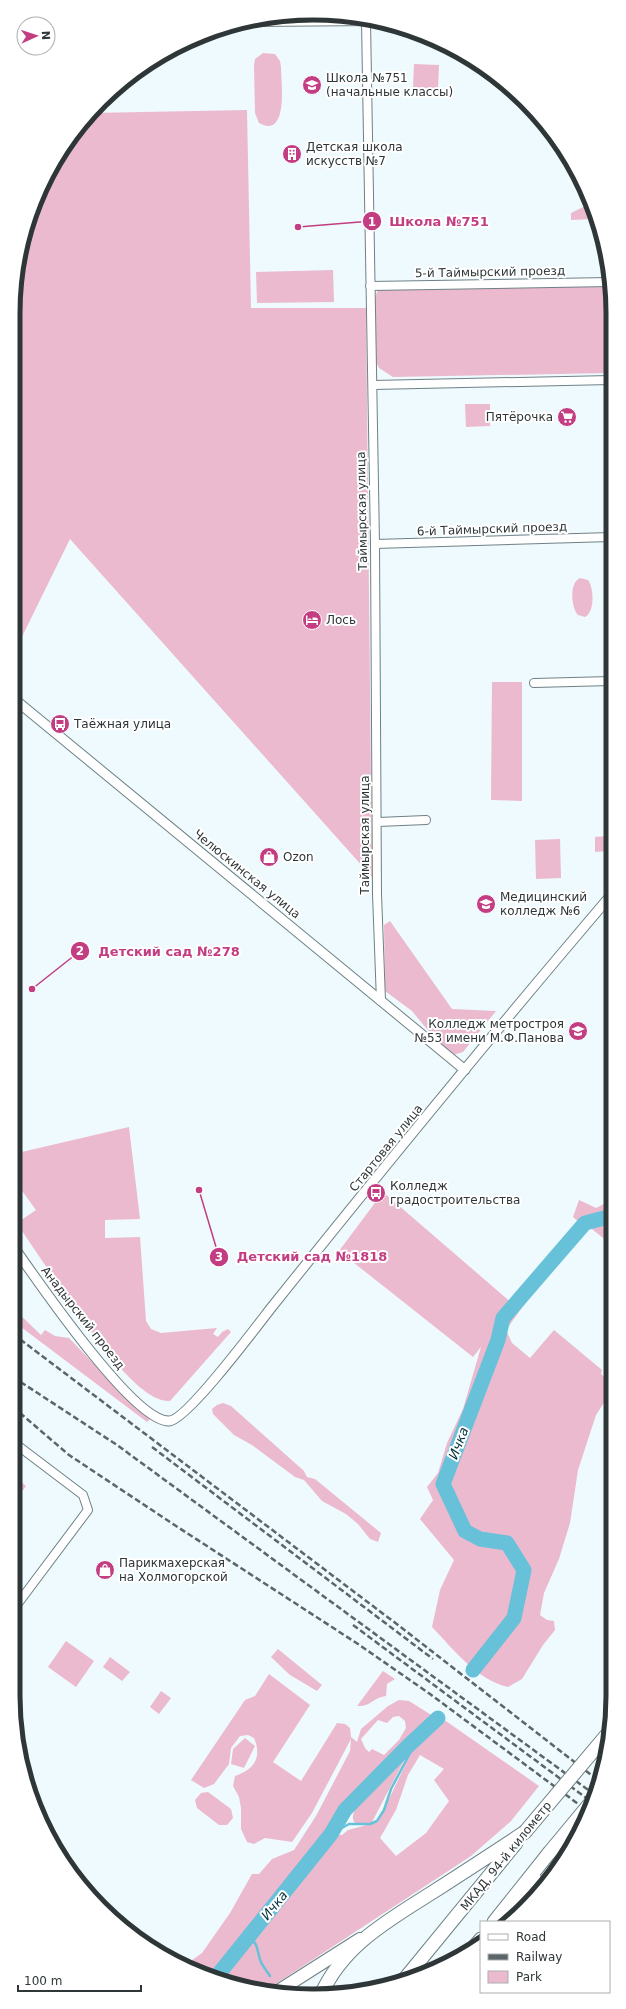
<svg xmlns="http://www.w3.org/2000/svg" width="626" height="2009" viewBox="0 0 626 2009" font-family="'DejaVu Sans',sans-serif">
<rect width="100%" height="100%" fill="#eefafd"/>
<path fill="#ecbace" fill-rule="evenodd" d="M263,53L275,54L280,61L281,67C281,81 289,140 259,123L255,113L254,66L255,59Z
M414,64L439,65L438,89L413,88Z
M247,110L251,308H366L372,877L70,539L13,655V313L19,254L36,198L64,146L91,113Z
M589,204L594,219L571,220V213Z
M333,270L334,302L257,303L256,272Z
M610,285L611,373L393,377L379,368L376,362L375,298L377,292L380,289Z
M465,404H490V426L466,427Z
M580,578L588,580C594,588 595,612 585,617L578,615C571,607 569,583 580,578Z
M492,682H522V801L491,800Z
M607,836L608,851L595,852V837Z
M560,839L561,878L536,879L535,840Z
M390,921L452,1009L496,1011L463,1052L453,1055L426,1028L412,1011L385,991L384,925Z
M129,1127L140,1219L105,1220V1238L140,1237L146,1321L151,1329L161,1333L217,1328L213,1334L218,1337L222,1332L228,1329L231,1332L170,1401C136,1404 78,1312 60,1287C46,1266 31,1245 17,1223L36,1210L20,1188L13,1193V1154Z
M383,1192L513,1304L582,1225L573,1217L579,1200L596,1208L612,1200V1245L588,1226L536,1288L506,1330L512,1343L530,1358L554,1330L602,1370L601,1374L610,1381L607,1398L596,1415L578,1470L570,1523L559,1559L544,1593L540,1615L547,1620L554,1621L555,1630L543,1645L522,1679L508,1687C477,1680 453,1649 432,1627L440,1590L454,1560L420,1519L433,1500L427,1487L438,1473L447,1443L463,1409L481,1347L473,1357L339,1251Z
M13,1308L41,1335L45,1330L55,1336L69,1338L115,1386L150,1419L147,1422L13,1321Z
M223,1403L231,1406L304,1471L307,1477L315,1479L381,1533L378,1542L370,1539L358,1524L346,1514L322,1501L304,1480L295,1477L252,1445L234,1435L213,1414L212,1409L217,1405Z
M13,1475L26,1486L13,1504Z
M66,1641L94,1661L76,1687L48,1667Z
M278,1649L322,1685L317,1691L290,1675L271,1657Z
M110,1657L130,1672L122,1681L103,1667Z
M383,1671L395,1679L387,1684L386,1696C372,1698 371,1707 357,1706Z
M269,1674L310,1705L273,1762L301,1781L337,1723L345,1724L350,1728L351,1737L357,1742L361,1729L388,1706L399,1700L409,1701L433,1716L388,1763H384L340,1806L329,1825L331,1834L342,1835L348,1830L378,1822L418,1738L438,1718L443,1719L539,1786L511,1821L471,1856L265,1991L184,1966L202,1953L230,1913L252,1874H259L272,1859L294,1850L316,1816L350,1751L351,1739L312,1813L292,1842L265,1838L254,1844L247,1842L241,1829V1808L239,1797L233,1786L235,1776C255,1769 262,1757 254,1738L248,1735L240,1736L231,1748L229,1764L214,1784L204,1788L191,1780L245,1700L255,1696ZM399,1716L405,1721L406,1728L399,1740L384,1755L372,1749L369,1752L365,1748L361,1739L378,1720L387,1723L393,1717ZM420,1755L444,1769L434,1780L449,1801L426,1833L396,1856L380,1838L396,1810L408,1775Z
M161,1691L171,1698L159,1714L150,1707Z
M245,1738L255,1746L244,1768L231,1764L233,1749Z
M406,1752L408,1753L371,1824C366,1824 354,1827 353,1819C350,1805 396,1762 406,1752Z
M208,1792L231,1809L233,1818L227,1825H219L197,1808L195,1800L201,1793Z"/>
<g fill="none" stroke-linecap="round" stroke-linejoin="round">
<path stroke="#66c1d9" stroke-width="2.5" d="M331,1834L349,1824H370L377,1821L384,1810L391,1789L418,1738
M248,1937C260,1944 256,1951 261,1962C263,1967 267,1971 270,1976"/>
<path stroke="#66c1d9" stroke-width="15" d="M473,1670L514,1618L524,1570L507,1543L480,1539L465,1531L443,1484L498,1340L503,1318L585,1223L612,1216
M217,1976L331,1834L345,1810L407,1747L438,1718"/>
<defs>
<path id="minor" d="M366,21L375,544L377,894L381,1001
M245,22L377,21
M370,286L610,282
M373,385L611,380
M375,544L611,537
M534,683L611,681
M378,822L426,820
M13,1442L83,1495L88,1510L13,1610"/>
<path id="tertiary" d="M13,698L465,1070
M13,1246C35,1277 133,1422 169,1421C186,1421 257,1326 271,1308C383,1168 496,1030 612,894"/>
<path id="primary" d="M512,1917L535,1878
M275,1993L360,1939"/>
<path id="trunk" d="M494,1922L549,1853
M474,1947L481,1939
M403,1981L516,1843
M321,1995C343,1945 389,1920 433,1892C464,1872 495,1852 525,1832"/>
</defs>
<use href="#minor" stroke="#6e8186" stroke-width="10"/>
<use href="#tertiary" stroke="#6e8186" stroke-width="11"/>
<use href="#primary" stroke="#6e8186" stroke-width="14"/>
<use href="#trunk" stroke="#6e8186" stroke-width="15"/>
<use href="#minor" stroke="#fff" stroke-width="8"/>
<use href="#tertiary" stroke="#fff" stroke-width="9"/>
<use href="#primary" stroke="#fff" stroke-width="12"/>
<use href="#trunk" stroke="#fff" stroke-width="13"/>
<path stroke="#5c6568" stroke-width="2.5" stroke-dasharray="6 3" stroke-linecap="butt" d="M13,1334L398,1625L599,1781
M13,1377L117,1445L595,1795
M13,1407L69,1455L173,1524L358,1644L430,1694L589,1812
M152,1447L433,1659
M353,1625L593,1803"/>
<defs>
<path id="trunk-bridge" d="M525,1832L610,1731
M549,1853L593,1800"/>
</defs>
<use href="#trunk-bridge" stroke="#6e8186" stroke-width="15" stroke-linecap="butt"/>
<use href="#trunk-bridge" stroke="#fff" stroke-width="13"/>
</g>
<defs>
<symbol id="school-disc" viewBox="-11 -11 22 22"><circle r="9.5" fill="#c23d81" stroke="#fff"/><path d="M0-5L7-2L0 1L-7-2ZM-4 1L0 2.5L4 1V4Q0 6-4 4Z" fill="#fff"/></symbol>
<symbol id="building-disc" viewBox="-11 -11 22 22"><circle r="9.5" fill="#c23d81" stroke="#fff"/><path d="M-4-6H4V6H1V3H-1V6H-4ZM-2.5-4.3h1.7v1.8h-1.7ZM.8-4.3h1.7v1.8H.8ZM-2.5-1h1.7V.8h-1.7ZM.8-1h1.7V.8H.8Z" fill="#fff"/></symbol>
<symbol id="supermarket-disc" viewBox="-11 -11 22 22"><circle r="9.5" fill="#c23d81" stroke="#fff"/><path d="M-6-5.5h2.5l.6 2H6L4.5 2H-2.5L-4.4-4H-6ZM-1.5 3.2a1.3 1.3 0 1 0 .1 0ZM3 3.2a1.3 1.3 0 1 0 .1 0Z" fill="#fff"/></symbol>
<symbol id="hotel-disc" viewBox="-11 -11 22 22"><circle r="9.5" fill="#c23d81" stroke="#fff"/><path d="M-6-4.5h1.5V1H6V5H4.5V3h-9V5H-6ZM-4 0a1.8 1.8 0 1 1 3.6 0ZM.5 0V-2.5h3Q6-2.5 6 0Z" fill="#fff"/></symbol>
<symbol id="bus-disc" viewBox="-11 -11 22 22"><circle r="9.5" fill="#c23d81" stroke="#fff"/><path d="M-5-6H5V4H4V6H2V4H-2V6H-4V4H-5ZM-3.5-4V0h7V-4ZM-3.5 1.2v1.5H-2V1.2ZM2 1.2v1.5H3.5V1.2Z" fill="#fff"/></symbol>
<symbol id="shop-disc" viewBox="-11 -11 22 22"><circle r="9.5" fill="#c23d81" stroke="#fff"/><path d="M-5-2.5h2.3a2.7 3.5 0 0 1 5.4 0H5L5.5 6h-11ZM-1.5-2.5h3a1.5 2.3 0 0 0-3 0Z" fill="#fff"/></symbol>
<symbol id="university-disc" viewBox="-11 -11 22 22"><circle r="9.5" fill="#c23d81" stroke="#fff"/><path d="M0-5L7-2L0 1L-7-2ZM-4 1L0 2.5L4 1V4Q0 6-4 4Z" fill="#fff"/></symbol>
</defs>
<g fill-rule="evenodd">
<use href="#school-disc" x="301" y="74" width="22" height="22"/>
<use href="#building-disc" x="281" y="143" width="22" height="22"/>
<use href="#supermarket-disc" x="556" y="406" width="22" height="22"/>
<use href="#hotel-disc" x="301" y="609" width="22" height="22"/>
<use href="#bus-disc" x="49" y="713" width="22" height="22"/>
<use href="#shop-disc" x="258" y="846" width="22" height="22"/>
<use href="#university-disc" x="475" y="893" width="22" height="22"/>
<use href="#university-disc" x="567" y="1020" width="22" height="22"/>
<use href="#bus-disc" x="365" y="1182" width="22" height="22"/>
<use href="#shop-disc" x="94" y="1559" width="22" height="22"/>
</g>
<g text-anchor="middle" stroke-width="4" stroke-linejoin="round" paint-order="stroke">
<g font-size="12" fill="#2e3638" stroke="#fff" text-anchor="start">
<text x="326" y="82">Школа №751<tspan x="326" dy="14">(начальные классы)</tspan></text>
<text x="306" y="151">Детская школа<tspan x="306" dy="14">искусств №7</tspan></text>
<text x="553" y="421" text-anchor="end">Пятёрочка</text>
<text x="326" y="624">Лось</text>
<text x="74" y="728">Таёжная улица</text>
<text x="283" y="861">Ozon</text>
<text x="500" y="901">Медицинский<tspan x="500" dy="14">колледж №6</tspan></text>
<text x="564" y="1028" text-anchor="end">Колледж метростроя<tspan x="564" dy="14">№53 имени М.Ф.Панова</tspan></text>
<text x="390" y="1190">Колледж<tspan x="390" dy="14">градостроительства</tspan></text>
<text x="119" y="1567">Парикмахерская<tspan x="119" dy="14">на Холмогорской</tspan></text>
</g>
<g font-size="12" fill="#2e3638" stroke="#fff">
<text transform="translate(490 272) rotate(-1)" y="4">5-й Таймырский проезд</text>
<text transform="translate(362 511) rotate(-91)" y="4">Таймырская улица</text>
<text transform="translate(492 529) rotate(-2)" y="4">6-й Таймырский проезд</text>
<text transform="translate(365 835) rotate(-90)" y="4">Таймырская улица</text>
<text transform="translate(247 874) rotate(39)" y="4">Челюскинская улица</text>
<text transform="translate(386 1148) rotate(-51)" y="4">Стартовая улица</text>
<text transform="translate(83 1318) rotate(52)" y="4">Анадырский проезд</text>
<text transform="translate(506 1856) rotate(-51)" y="4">МКАД, 94-й километр</text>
</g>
<g font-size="13" font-style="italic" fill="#03313b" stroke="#fff">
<text transform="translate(458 1443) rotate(-69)" y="5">Ичка</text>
<text transform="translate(274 1905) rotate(-51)" y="5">Ичка</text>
</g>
</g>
<path d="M0 0H626V2009H0ZM313 20H313A293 293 0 0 1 606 313V1696A293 293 0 0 1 313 1989H313A293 293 0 0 1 20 1696V313A293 293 0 0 1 313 20Z" fill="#fff" fill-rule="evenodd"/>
<path fill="none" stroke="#2e3638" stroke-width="5" d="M313 20H313A293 293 0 0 1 606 313V1696A293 293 0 0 1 313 1989H313A293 293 0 0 1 20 1696V313A293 293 0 0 1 313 20Z"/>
<path fill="none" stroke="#c23d81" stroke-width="1.5" d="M298 227L372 221M32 989L80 951M199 1190L219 1257"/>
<g fill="#c23d81" stroke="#fff" stroke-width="1.5">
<circle cx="298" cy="227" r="4"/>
<circle cx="32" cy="989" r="4"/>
<circle cx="199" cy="1190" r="4"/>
<circle cx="372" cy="221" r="10"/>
<circle cx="80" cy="951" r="10"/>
<circle cx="219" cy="1257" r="10"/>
</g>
<g font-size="12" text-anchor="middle" font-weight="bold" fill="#fff">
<text x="372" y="226">1</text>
<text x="80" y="955">2</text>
<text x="219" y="1261">3</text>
</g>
<g font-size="13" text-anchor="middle" font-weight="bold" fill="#c23d81" stroke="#fff" stroke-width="4" stroke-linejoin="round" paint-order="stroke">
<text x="439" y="226">Школа №751</text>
<text x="169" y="956">Детский сад №278</text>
<text x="312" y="1261">Детский сад №1818</text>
</g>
<rect x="480" y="1921" width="130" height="72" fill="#ffffff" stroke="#abafaf"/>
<rect x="488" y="1934" width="20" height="6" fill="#ffffff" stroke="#abafaf"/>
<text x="516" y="1941" font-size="12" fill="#2e3638">Road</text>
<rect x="488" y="1954" width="20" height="6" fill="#5c6568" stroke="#abafaf"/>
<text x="516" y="1961" font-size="12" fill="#2e3638">Railway</text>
<rect x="488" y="1971" width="20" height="12" fill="#ecbace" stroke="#abafaf"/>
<text x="516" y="1981" font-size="12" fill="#2e3638">Park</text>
<g transform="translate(36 36) rotate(87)"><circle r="19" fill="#ffffff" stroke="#abafaf"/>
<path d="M0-3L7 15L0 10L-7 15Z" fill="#c23d81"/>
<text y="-6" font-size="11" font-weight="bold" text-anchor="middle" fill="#2e3638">N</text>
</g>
<path d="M18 1985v6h123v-6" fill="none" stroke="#2e3638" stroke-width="2"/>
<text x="24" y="1985" font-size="12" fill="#2e3638" stroke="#ffffff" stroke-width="3" paint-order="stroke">100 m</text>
</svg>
